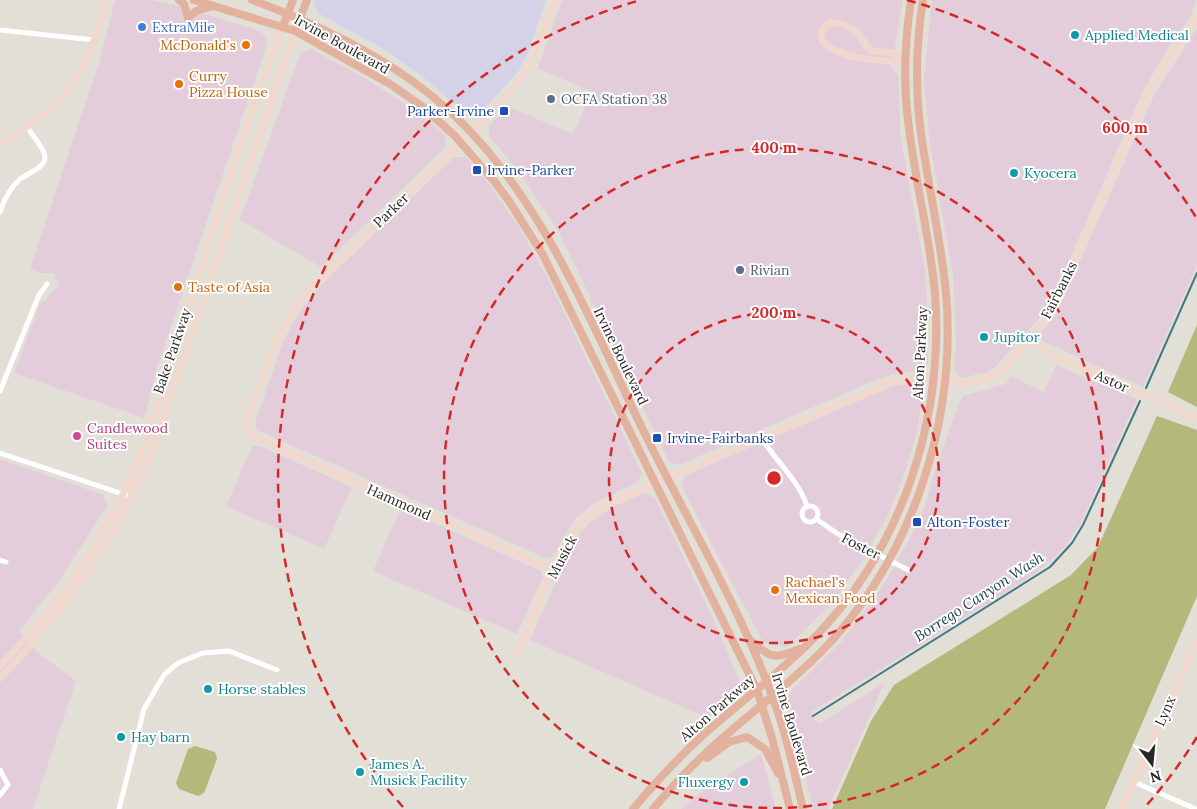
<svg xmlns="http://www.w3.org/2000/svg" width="1197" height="809" viewBox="0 0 1197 809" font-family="Lora,serif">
<rect width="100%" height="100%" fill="#e1dfd6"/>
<path fill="#e4cdda" d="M115,0H152L179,6L183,10L198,15L204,14L261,31L268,42L158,365L144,418L14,373L40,304L59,286L54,273H40L30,269L98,66Z
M562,0H903L891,68L898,75L900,134L925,270L928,323V365L920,372H901L878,379L679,465L669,462L558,230L517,169L489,136V125L509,107L573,134L592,92L538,68Z
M932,0H1197L1190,18L1172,42L1144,89L1049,307L996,366L987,372L961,378L954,368L956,344L953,274L929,137L924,80Z
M1197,28V265L1143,387L1043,341L1041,333L1056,315L1155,93Z
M311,49L366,79L411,108L445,135L446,147L321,267L240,220L300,54Z
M454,157H466L492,188L520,229L547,277L642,473L638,482L593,504L574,520L553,556L546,558L257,430L255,423L284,339L302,308L321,285Z
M1056,365L1137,399L1080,525L1062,550L1035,574L811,712L818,725L885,682L828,809H813L788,701L790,692L841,642L873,600L891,573L922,515L936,468L958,405L963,396L1006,384L1010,376L1044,392Z
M904,384H917L923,395L917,431L903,478L888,515L862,561L830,605L787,647L763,642L681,485L684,476L893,386Z
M253,445L262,447L352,487L324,549L226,506Z
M0,459L103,495L107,506L59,581L19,631L36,651L76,681L33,809H0Z
M644,493L655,498L718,629L741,685L739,693L708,718L530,640L571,547L580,533L595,518L613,507Z
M401,508L541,571L543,577L517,634L373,571Z
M761,754L776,809H681L704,790Z"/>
<path fill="#d4d2e8" d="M316,0H546L528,53L518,72L477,116H466L430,82L387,51L318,13L314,4Z"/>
<path fill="#b4b87a" d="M1197,325V407L1168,392Z
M1157,416L1197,430V596L1105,809H832L871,721L894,685L1071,575L1098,547Z
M195,746L215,752L217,759L204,793L198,796L179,789L176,783L188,749Z"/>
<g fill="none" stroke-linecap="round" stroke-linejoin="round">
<path stroke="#407885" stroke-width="2" d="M1146,388L1197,273
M813,716L1050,567L1072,543L1083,525L1140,401"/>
<path stroke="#fff" stroke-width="5" d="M0,30L94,40
M0,212C4,200 11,187 20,179C28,173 46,168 45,156C43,147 32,134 26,126
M0,391L39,295L47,284
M761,437C776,462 798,479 807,506
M0,453L132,497
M802 514a8 8 0 1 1 16 0a8 8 0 1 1-16 0Z
M816,519L838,534L908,570
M0,560L6,562
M0,770L8,785L0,795
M1134,782L1196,809
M119,809L144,709L164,675L178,663L203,653L229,651L277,670"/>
<path stroke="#f1d8cf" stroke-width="7" d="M906,59C890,65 831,57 822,40C820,36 821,33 823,29C829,18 846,24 854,30C862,36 864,45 871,51L895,53L917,62
M0,145C17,133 35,122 50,109C83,82 96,39 106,0
M1029,340L1047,352L1197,418
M554,570L254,437L247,430L246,421L277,339L300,299L471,133L513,90L534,56L555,0
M518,653C534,617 550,564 573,533C583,520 596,512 609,503L893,382L922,379L965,383L984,380L1006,367L1041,326L1062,290L1152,84L1197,16
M0,665C51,616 92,556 123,494C156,427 174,351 197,280C224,195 251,110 283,26
M0,678C67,610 114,540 152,452L295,31
M1122,809L1197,641"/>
<path stroke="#e2b29f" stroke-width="8" d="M179,0L184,4L188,18
M194,0L295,31L390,84L423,107L455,136L494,181L509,201L543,255L757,690L772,738L790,809
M252,0C330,29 406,66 465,126C549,212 593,328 645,434C687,520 739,605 772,696C786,732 794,771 803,809
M188,18L196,11L213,6
M283,26L293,0
M295,31L307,0
M749,639C771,658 773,660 800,649
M707,758L729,742L747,737L765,749L778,773
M633,809C655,783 678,758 703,735C740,702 780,673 814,638C903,547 944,419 935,294C930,235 914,178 908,120C903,80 905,40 911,0
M653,809C670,789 687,770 707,752C745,717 788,686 824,649C913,556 957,419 946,293C941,239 928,186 921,133C915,89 916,44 923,0"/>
</g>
<g fill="none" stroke="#d62828" stroke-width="2.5" stroke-dasharray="9 6">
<circle cx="774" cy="478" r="165"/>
<circle cx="774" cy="478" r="330"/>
<path d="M1197 737A496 496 0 0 1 1145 807M403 807A496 496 0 0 1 641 0M907 0A496 496 0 0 1 1197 219"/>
</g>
<circle fill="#3f7fe0" stroke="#fff" stroke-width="2" cx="142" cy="27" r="5"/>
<g fill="#0f9aa8" stroke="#fff" stroke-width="2">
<circle cx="1075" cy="35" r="5"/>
<circle cx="1014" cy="173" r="5"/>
<circle cx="984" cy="337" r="5"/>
<circle cx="208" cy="689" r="5"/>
<circle cx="121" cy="737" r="5"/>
<circle cx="360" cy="772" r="5"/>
<circle cx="744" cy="782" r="5"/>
</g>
<g fill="#e8710a" stroke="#fff" stroke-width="2">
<circle cx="246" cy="45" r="5"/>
<circle cx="179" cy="84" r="5"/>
<circle cx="178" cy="287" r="5"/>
<circle cx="775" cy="590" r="5"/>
</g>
<g fill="#5c6f8a" stroke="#fff" stroke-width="2">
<circle cx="551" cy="99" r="5"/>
<circle cx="740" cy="270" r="5"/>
</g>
<g fill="#1a4fb4" stroke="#fff" stroke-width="2">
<rect x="499" y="106" width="10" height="10" rx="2.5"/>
<rect x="472" y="165" width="10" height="10" rx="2.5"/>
<rect x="652" y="433" width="10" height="10" rx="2.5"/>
<rect x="912" y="517" width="10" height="10" rx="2.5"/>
</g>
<circle fill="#d1479c" stroke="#fff" stroke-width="2" cx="77" cy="436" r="5"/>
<g text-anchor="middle" stroke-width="4" stroke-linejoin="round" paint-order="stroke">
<g font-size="14" fill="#366cbe" stroke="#fff" text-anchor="start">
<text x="152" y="32">ExtraMile</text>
</g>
<g font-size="14" fill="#0d838f" stroke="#fff" text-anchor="start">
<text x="1085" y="40">Applied Medical</text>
<text x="1024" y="178">Kyocera</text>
<text x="994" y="342">Jupitor</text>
<text x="218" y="694">Horse stables</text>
<text x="131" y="742">Hay barn</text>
<text x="370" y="769">James A.<tspan x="370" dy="16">Musick Facility</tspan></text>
<text x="734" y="787" text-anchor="end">Fluxergy</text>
</g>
<g font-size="14" fill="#282724" stroke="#fff">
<text transform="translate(342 44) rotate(29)" y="5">Irvine Boulevard</text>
<text transform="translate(391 210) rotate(-44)" y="5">Parker</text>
<text transform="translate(1059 290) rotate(-63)" y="5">Fairbanks</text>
<text transform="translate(172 351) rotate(-71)" y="5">Bake Parkway</text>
<text transform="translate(920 353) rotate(-87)" y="5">Alton Parkway</text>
<text transform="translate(621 356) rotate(64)" y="5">Irvine Boulevard</text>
<text transform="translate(1112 381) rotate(24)" y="5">Astor</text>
<text transform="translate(399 502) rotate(24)" y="5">Hammond</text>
<text transform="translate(861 546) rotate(27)" y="5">Foster</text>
<text transform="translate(562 557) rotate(-62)" y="5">Musick</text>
<text transform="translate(717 708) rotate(-41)" y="5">Alton Parkway</text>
<text transform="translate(1165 711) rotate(-66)" y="5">Lynx</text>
<text transform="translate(792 724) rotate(73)" y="5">Irvine Boulevard</text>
</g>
<g font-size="14" fill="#c56008" stroke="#fff" text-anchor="start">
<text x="236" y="50" text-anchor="end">McDonald's</text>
<text x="189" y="81">Curry<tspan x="189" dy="16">Pizza House</tspan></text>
<text x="188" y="292">Taste of Asia</text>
<text x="785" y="587">Rachael's<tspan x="785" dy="16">Mexican Food</tspan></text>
</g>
<g font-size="14" fill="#4e5e75" stroke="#fff" text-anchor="start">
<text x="561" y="104">OCFA Station 38</text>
<text x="750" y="275">Rivian</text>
</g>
<g font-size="14" fill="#164399" stroke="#fff" text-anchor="start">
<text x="494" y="116" text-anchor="end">Parker-Irvine</text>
<text x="487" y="175">Irvine-Parker</text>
<text x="667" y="443">Irvine-Fairbanks</text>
<text x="927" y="527">Alton-Foster</text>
</g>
<g font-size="14" fill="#b23c85" stroke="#fff" text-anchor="start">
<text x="87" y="433">Candlewood<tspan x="87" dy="16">Suites</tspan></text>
</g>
<g font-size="15" font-style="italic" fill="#214750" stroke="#fff">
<text transform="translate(979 597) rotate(-33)" y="5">Borrego Canyon Wash</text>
</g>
</g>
<circle cx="774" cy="478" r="8" fill="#d62828" stroke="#fff" stroke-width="2.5"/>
<g font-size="15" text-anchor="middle" font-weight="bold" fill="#d62828" stroke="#fff" stroke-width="4" stroke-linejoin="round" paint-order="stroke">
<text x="1125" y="133">600 m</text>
<text x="774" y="153">400 m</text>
<text x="774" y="318">200 m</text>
</g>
<g transform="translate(1152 764) rotate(164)" stroke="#ffffff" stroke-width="4" paint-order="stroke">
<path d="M0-4L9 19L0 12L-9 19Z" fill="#282724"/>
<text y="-8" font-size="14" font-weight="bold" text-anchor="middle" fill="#282724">N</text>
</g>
</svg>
